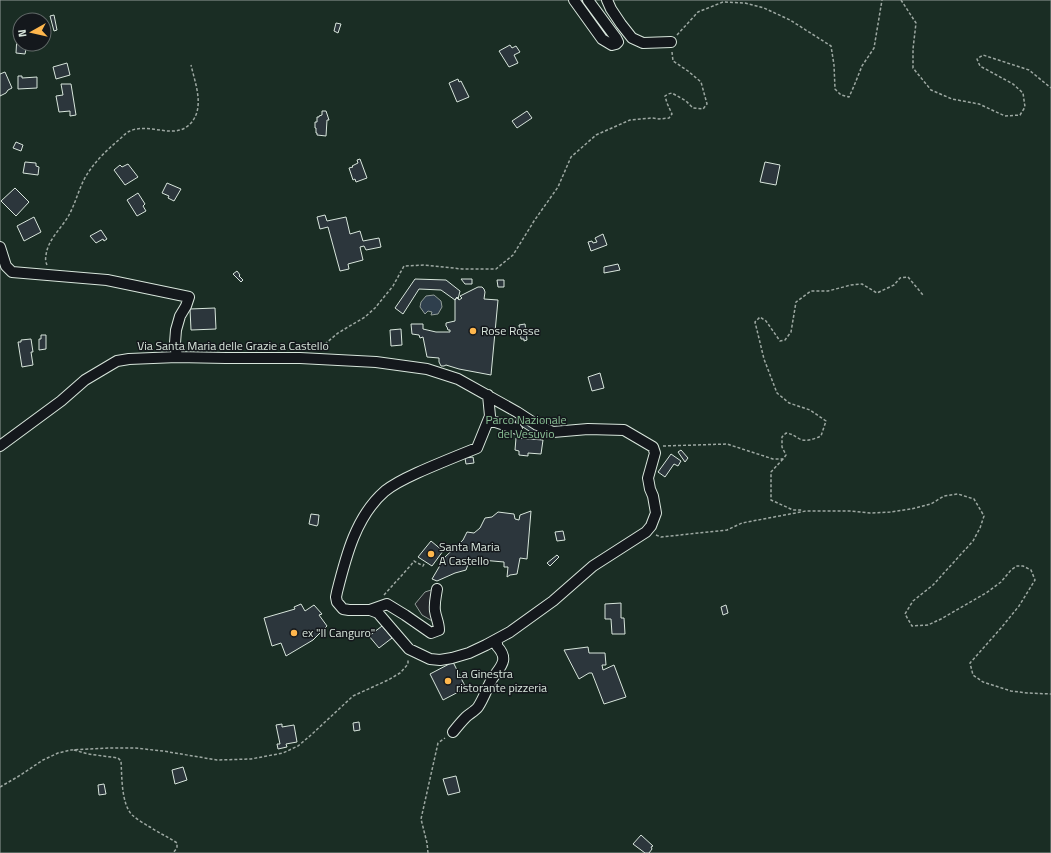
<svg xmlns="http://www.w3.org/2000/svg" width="1051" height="853" viewBox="0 0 1051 853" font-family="'Titillium Web',sans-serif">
<rect width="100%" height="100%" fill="#14181c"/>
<path fill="#1a2d24" stroke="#939e99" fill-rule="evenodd" d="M0,0H1051V853H0ZM20,20H44V44H20Z"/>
<path fill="#24282b" stroke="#939e99" d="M434,589V622L422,615L415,604L425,592Z"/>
<path fill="#2f3f4d" stroke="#939e99" d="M434,295L441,301L442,307L438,314L431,315L432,312L428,311L425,314L420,307L421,302L426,296Z"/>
<path fill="#2c363c" stroke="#d8e6dc" d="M54,15L57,30L54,31L50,16Z
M336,23L341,24L338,33L334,31Z
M17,36H20V44H27L25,54L16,53Z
M510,45L512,48L516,46L520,52L514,55L518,63L509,67L499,51Z
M67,63L70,75L56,79L53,67Z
M5,72L12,88L8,90L6,93L0,96V74Z
M18,76H22V78L37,77V88L18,89Z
M458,79L459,82L461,81L469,97L457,102L449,83Z
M61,84H71L76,115L70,116V111L59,112L56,96L63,95Z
M322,111H326L329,120H327L326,136L317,135V133H316V128H315V122H317V117H319V116L322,115Z
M527,111L532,118L517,128L512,121Z
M16,142L23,145L21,151L13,148Z
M360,159L367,178L356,182L355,179L353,180L349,168L353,167L352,166L358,163L357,160Z
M25,162L36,163V166L39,167L38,175L23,173Z
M765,162L780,165L776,185L760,182Z
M128,164L138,177L125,185L114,170L120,165L122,167Z
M167,183L181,189L174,201L168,198L169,196L162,193Z
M15,188L29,202L16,216L1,201Z
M138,193L145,204L143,206L146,211L137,216L127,200Z
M325,215L327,221L346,217L350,234L360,231L363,241L379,238L381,247L366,250L364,246L360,247L363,260L348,264L349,269L340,271L328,227L320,229L317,217Z
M34,217L41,232L24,241L17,226Z
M101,230L107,239L104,241L103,239L96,243L90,236Z
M603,234L607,245L591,251L588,242L592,241L593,243L597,242L595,238Z
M618,264L620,270L604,273V267Z
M237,271L240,275L239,276L243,280L241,282L233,274Z
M415,279L446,280L460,291L458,299L457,297L455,300L441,290L419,289L403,314L395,308Z
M461,279H472V284H465Z
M497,280H504V287H498Z
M478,287H482L484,289L485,292L484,299L498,300L491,375L459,369L446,365L444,366H441L439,362V358L427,357L423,337L420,338L419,335L412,334L411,324H423V329L436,332H450V330H448L447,327L446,326V323L455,321V300L457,297L459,300L462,298L460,296Z
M215,308L216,329L191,330L190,309Z
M525,324L527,340L524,341V339H521L519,325Z
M401,329L402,345L391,346L390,330Z
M41,335H46V349L39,350V339H41Z
M31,339L33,352H31L33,365L22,367L18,342H21V340Z
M600,373L604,388L592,391L588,377Z
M518,418L542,431L537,436L515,422Z
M516,438L543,440L541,454L528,453V456L519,455V451L515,450Z
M681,450L688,458L685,462L678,452Z
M671,454L681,461L678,466L674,464L665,477L658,472Z
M473,457L474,463L466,464L465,458Z
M531,511L527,559L520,558L517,574L510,575L507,577L508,567H504V562L470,559L466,570L455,573L437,581L432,579L445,557L463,540L467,532L474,533L480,528L485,518L492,517L498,512L514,514L515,519L519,520L520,515Z
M311,514L319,515L318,524L317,526L309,524Z
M563,531L565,540L557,541L555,532Z
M431,541L443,551L432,566L418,557Z
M557,555L559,557L550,566L547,563Z
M621,603V618H624L625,634H612L611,619H605V604Z
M301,604L305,611L314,605L322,614L319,615L327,626L313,640L286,656L281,643L272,646L264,618L295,609L294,607Z
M726,605L728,613L723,615L721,607Z
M382,626L392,638L379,648L369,636Z
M588,647L589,653H605L606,665H602L603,670L614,665L626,697L604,704L592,673H589L579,679L564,650Z
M453,662L466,688L443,700L430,674Z
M359,722L360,730L354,731L353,723Z
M282,724V727L294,725L297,742L286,744L287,747L278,749L277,744H280L276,725Z
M183,767L187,780L175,784L172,770Z
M456,776L460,792L448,795L443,779Z
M104,784L106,794L99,795L98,785Z
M641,835L653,846L651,847L652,849L649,853H645L633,844Z"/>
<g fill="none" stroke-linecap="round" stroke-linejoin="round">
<defs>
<path id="minor" d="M574,0L602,39L612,45L616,44L618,42L616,38L588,0
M607,0L611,9L621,24L632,38L643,43L671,42
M0,247L6,266L12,272L107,280L189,297L186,306L180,316L176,330L175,343L177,357
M489,420L517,429
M0,446L61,401L85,380L117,361L129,359L177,357L226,358H300L376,362L427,369L458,379L517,412L537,425L553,432L588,429L624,430L653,447L655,453L648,478L650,489L653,496L656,513L651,526L646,532L593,566L553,601L510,632L486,645L469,653L452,658L440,660L430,659L409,649L378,613L370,610H349L343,609L337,602L336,597L337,592C346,556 356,516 385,491C395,483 406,478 417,473C437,464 457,456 477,448L490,416L488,395
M370,610L387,604L405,615L431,633L439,630C439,623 436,618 435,611C434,603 436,596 437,589
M453,732C457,727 461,722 466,717C469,714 475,711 478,707C484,698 487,688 492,679C500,667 510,660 497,646V639"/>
</defs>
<use href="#minor" stroke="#d8e6dc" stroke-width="12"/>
<path stroke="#9da8a2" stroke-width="1.5" stroke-dasharray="3 2" stroke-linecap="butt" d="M901,0L916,23L913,49V68L931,90L952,99L979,104L1005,116L1020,115L1025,107L1023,93L1013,84L980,66L977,59L983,55L1029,70L1051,88
M677,35L698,12L723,2L745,3L764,8L790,20L831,46L834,65L835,89L841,95L849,97L854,86L862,66L874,48L882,0
M47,265C46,263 45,259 46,256C47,240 62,228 69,215C76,202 79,188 86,176C95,161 108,149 121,138C124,135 127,132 130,131C150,122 175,141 191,123C205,107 195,83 191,65
M326,349L325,344L338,333L365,317L375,308L393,286L404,266L424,265L462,269H496L513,255L534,221L558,187L571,157L596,135L630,120L652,118L659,119L669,118L672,114L667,103L665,96L668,94L672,93L686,101L693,108L703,109L707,104L701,82L688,71L673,61L672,52
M663,446L727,444L773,459H783L786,455L782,447V437L786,433C792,434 793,435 798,438C805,443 814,439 821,436L826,421L810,410L789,403L777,393L764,359L755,322L760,317L766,321L780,341L785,340L791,332L796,302L811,291H828L851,285L862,284L877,293L894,285L900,278L908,277L923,295
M783,459L771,472V500L793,510H802
M656,535L661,537L727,530L742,523L806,511H851L870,513L890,512L911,509L931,504L944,496L958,494L974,499L984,516L980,528L973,541L933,585L913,601L905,614L912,626L928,625L941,619L986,593L1001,582L1011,570L1017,566H1023L1031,570L1035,580L1019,606L1001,628L970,663L973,675L983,682L1011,691L1027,693L1051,694
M384,595L411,565L414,561L423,566L425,562
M74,750L88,754L118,758L121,761C122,776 121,803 132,815C137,819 144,824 150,827C159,833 168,837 177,843V848L173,853
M0,787L19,776L43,760L58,753L71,750L108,748H135L163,751L217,760L251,759L283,753L298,746L311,735L353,696L388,680L400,673L408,664V659
M428,853L427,843L421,819L438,743L445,738"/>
<use href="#minor" stroke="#14181c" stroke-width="10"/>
</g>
<g fill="#ffb74d" stroke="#14181c" stroke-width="1.5">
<circle cx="473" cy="331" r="4"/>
<circle cx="431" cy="554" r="4"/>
<circle cx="294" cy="633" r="4"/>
<circle cx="448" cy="681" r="4"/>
</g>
<g text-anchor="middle" stroke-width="3" stroke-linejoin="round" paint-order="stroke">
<g font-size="12" fill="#d8e6dc" stroke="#14181c" text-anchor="start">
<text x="481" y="335">Rose Rosse</text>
<text x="439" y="551">Santa Maria<tspan x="439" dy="14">A Castello</tspan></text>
<text x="302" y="637">ex "Il Canguro"</text>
<text x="456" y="678">La Ginestra<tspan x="456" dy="14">ristorante pizzeria</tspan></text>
</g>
<g font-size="12" fill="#d8e6dc" stroke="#14181c">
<text x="233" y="350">Via Santa Maria delle Grazie a Castello</text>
</g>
<g font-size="12" fill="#8ac095" stroke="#14181c">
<text x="526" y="424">Parco Nazionale<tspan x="526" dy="14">del Vesuvio</tspan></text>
</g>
</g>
<g transform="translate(32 32) rotate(262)"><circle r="19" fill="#14181c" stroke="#626a69"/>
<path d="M0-3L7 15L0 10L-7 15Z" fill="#ffb74d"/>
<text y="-6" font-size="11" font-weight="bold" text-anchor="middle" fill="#d8e6dc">N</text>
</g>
</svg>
